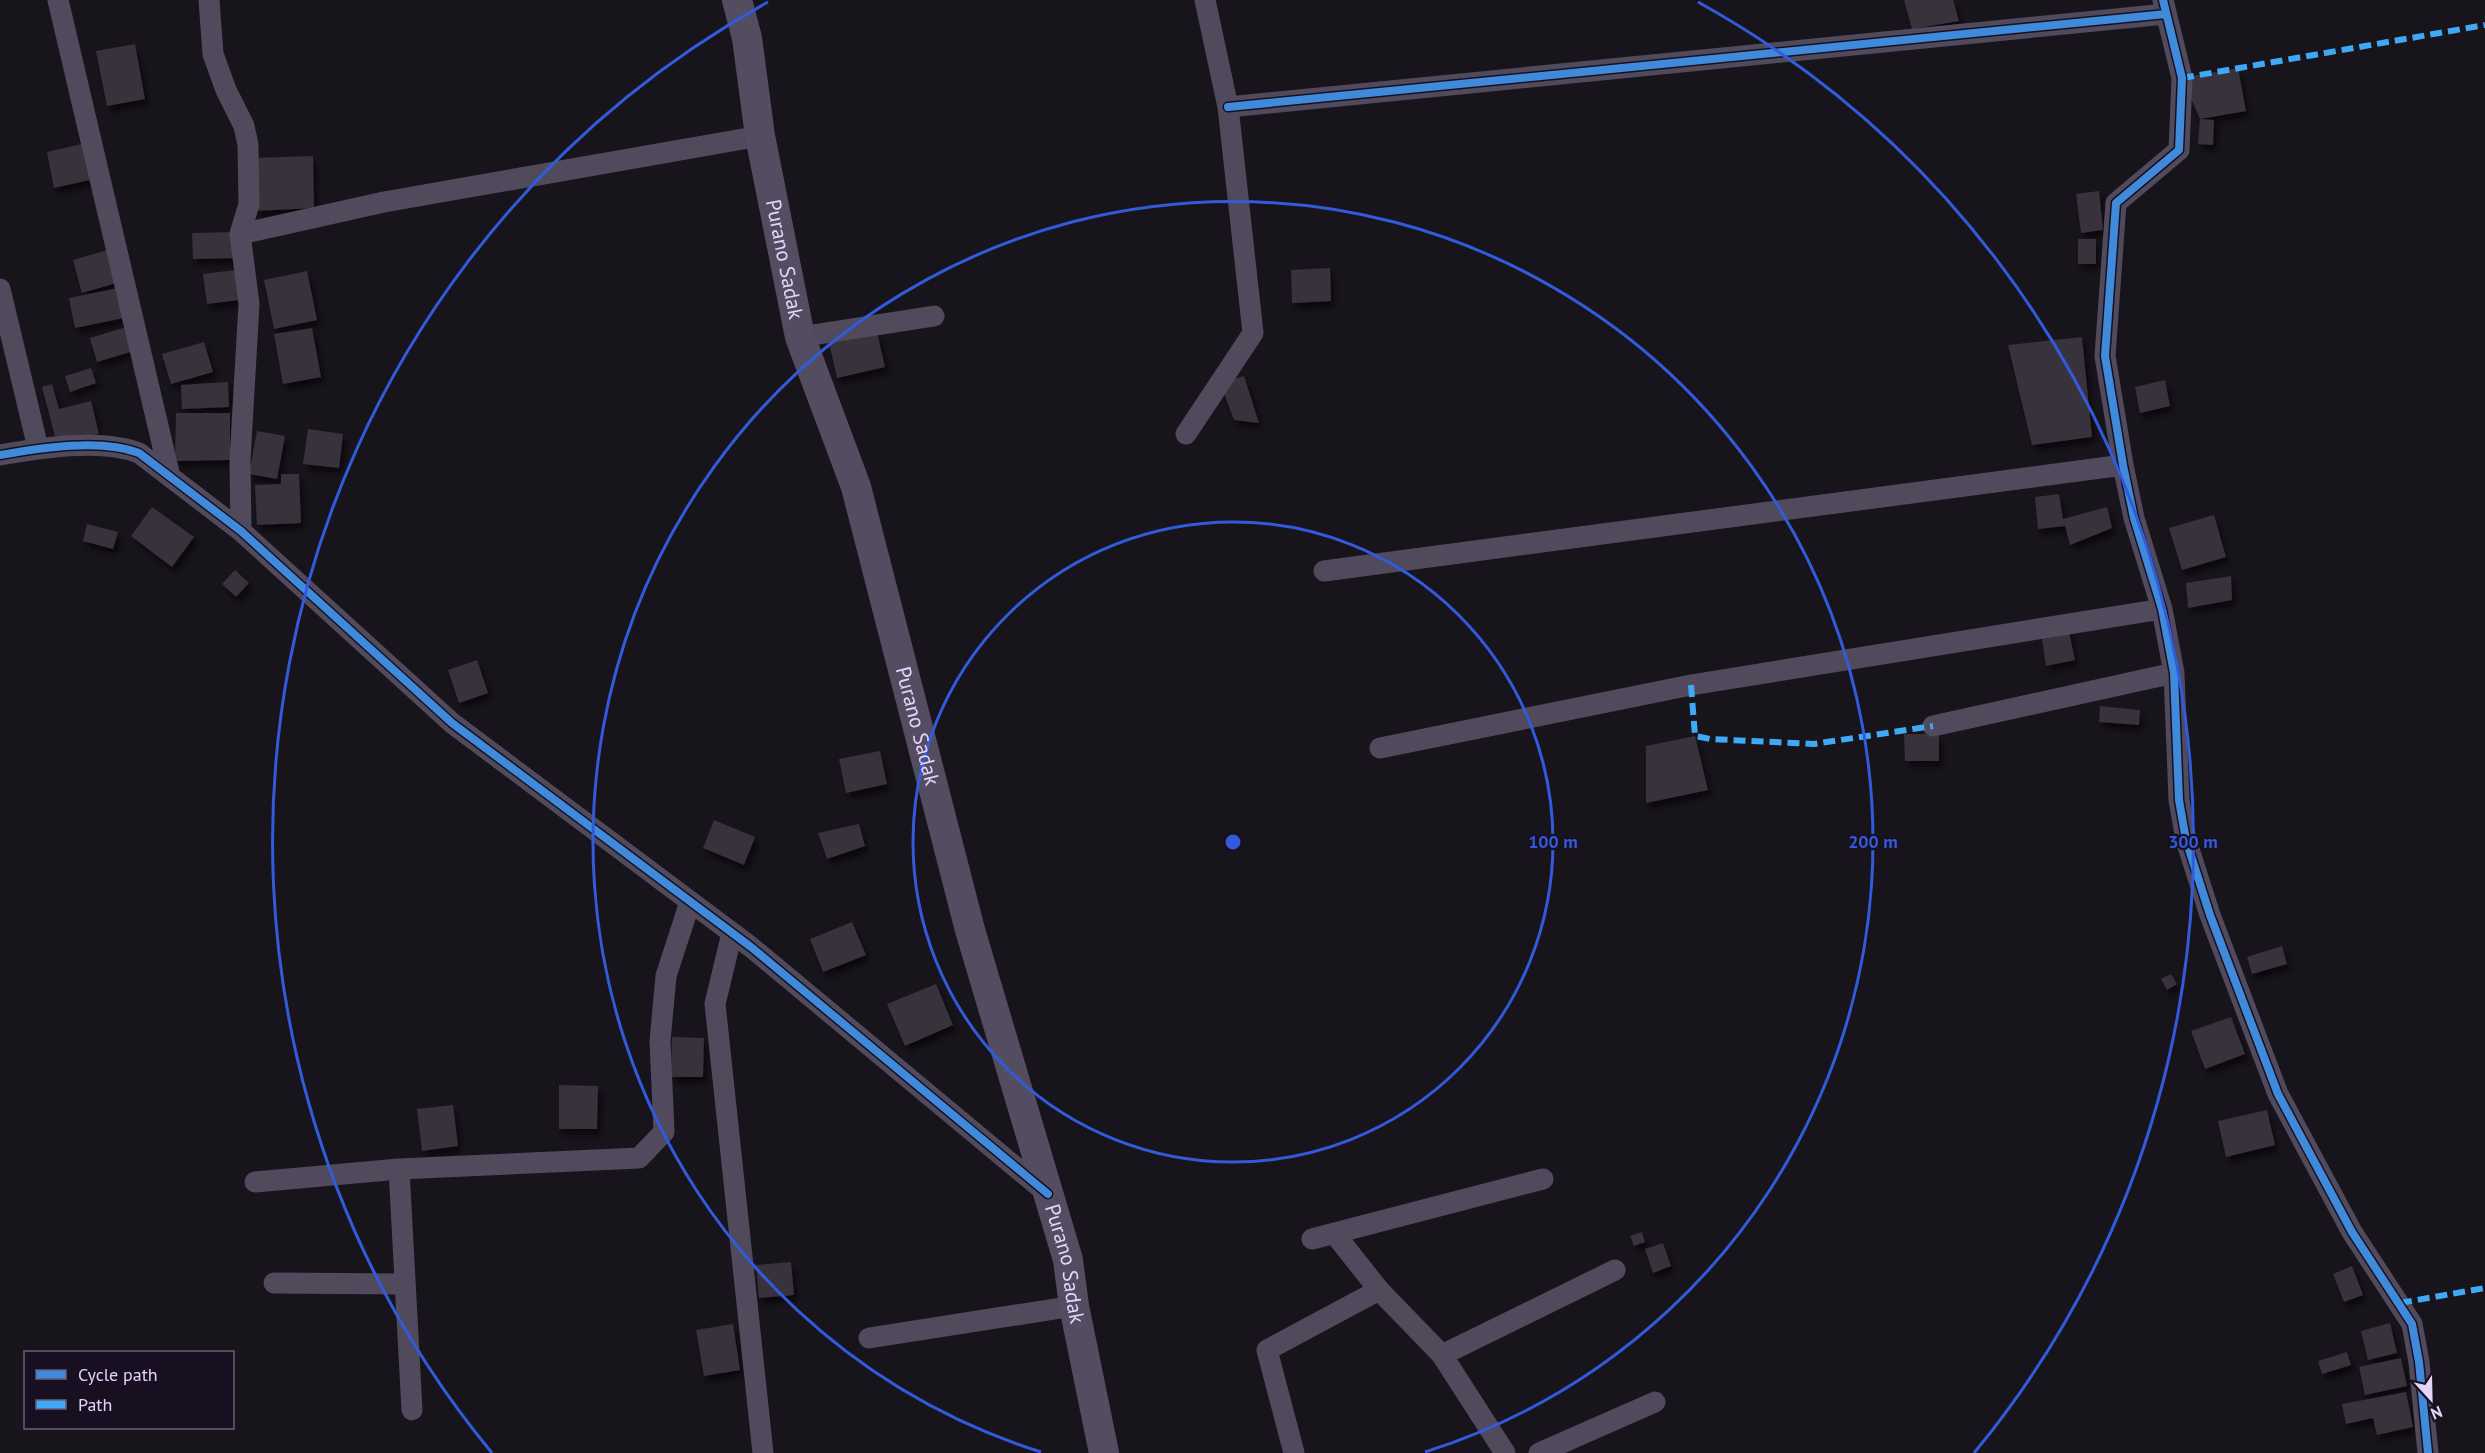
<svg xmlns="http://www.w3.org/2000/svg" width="2485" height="1453" viewBox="0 0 2485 1453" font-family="'PT Sans',sans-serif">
<defs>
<filter id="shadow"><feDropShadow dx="3.5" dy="6" stdDeviation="3" flood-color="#0009"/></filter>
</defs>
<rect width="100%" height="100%" fill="#18141c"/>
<path fill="#37313e" filter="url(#shadow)" d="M1904,0H1953L1959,21L1912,29Z
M135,44L145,99L107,106L96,51Z
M2238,68L2246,111L2200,119L2182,78Z
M2200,119L2214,120L2213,145L2198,144Z
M82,144L90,180L54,188L47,152Z
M313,156L314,208L255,211L253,158Z
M2099,191L2103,230L2081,233L2076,194Z
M237,232L238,258L193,259L192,233Z
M2078,239H2096V264H2078Z
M111,249L120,282L82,293L73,260Z
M1330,268L1331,301L1292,303L1291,270Z
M236,270L239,300L207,304L203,274Z
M307,271L317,320L274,329L264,280Z
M118,288L124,318L75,328L69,298Z
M130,326L137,350L97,362L90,338Z
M312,328L321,377L283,384L274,334Z
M877,332L885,367L837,378L829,343Z
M2082,337L2092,437L2032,445L2008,345Z
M204,342L213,372L171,384L162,354Z
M91,368L96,383L70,392L65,376Z
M1244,376L1259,423L1234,420L1220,383Z
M2165,380L2170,406L2140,413L2135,387Z
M228,382L229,407L182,409L181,385Z
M52,384L59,409L91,401L99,434L57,444L42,387Z
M176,413H230V460L175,461Z
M308,429L343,434L339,468L303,464Z
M257,431L285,436L277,479L249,474Z
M281,474H299L301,523L257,525L255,485L281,484Z
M2059,494L2063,519L2107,507L2112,528L2070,545L2065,526L2038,529L2035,497Z
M152,507L194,537L172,567L131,536Z
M2214,515L2226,557L2182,570L2169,528Z
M87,524L118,532L113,549L83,541Z
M235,570L249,583L236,597L222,584Z
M2231,576L2232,600L2188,608L2186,583Z
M2068,627L2075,660L2046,666L2041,632Z
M477,660L488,693L459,703L448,670Z
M2100,706L2140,710L2139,725L2099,722Z
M1904,734H1939V761H1905Z
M1695,736L1708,790L1646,803V746Z
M880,751L887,784L846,793L839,759Z
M714,820L755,837L744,865L703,848Z
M859,824L865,846L827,859L818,833Z
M852,922L866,955L823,972L810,939Z
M2282,946L2287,964L2252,974L2247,957Z
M2171,974L2177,984L2167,990L2161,979Z
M936,984L953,1025L905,1046L887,1004Z
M2231,1017L2245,1054L2205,1069L2191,1031Z
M672,1037L704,1038L703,1077H671Z
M559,1085L598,1086L597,1129H559Z
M453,1105L458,1146L422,1151L417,1109Z
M2267,1110L2275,1145L2226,1157L2218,1121Z
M1642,1232L1645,1242L1634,1246L1630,1236Z
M1663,1243L1671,1266L1653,1273L1645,1249Z
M791,1262L794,1295L759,1298L756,1265Z
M2352,1266L2363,1295L2344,1302L2333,1274Z
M2390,1323L2397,1353L2368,1360L2361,1331Z
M733,1324L740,1370L704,1376L696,1330Z
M2347,1352L2351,1365L2322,1374L2318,1361Z
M2401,1358L2407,1386L2365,1395L2359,1367Z
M2406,1392L2413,1427L2377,1435L2373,1418L2346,1424L2342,1404Z"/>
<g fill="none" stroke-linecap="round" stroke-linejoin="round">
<path stroke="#504a5c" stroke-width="21" d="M58,0L170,477
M209,0L213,54L226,90L244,126L248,145L249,204L240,234L249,304L240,460L241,531
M2163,0L2182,78L2179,150L2116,203L2105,356L2123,465L2134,518L2162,609L2174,673L2179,800L2186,840L2210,915L2278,1094L2352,1232L2412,1324L2419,1362L2428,1453
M1228,107L2166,14
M240,234L384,202L760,136
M0,289L38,448
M800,337L934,316
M1186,434L1253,333L1228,107L1205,0
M0,455C40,448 101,438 139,453L241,531L452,723L751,947L1048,1194
M1324,571L2123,465
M1933,726L2174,673
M1380,748L1691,685L2162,609
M732,933L715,1004L763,1453
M255,1182L399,1169
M1334,1233L1379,1290L1442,1355L1505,1453
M1312,1239L1543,1179
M274,1283L405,1284
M869,1338L1074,1306
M1442,1355L1615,1270
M412,1410L399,1169L639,1158L664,1132L660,1041L666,976L690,902
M1294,1453L1267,1350L1379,1290
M1539,1453L1655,1402"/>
<path stroke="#544d62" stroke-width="30" id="s1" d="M737,0L747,38L760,136L800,337L856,487L970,930L1068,1260L1074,1306L1104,1453"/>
<path stroke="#3fa9f5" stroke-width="6" stroke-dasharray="12 6" stroke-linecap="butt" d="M2182,78L2485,25
M1691,685L1695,736L1710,739L1814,744L1933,726
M2400,1303L2485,1288"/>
<defs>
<path id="cycleway" d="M2163,0L2182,78L2179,150L2116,203L2105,356L2123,465L2134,518L2162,609L2174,673L2179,800L2186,840L2210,915L2278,1094L2352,1232L2412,1324L2419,1362L2428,1453
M1228,107L2166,14
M0,455C40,448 101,438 139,453L241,531L452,723L751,947L1048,1194"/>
</defs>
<use href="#cycleway" stroke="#181020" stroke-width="11"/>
<use href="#cycleway" stroke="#408adc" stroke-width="8"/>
</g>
<g fill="none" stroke="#315bdb" stroke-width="3">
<circle cx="1233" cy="842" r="320"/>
<path d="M1041 1452A640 640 0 1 1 1425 1452"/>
<path d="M492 1453A960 960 0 0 1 768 2M1698 2A960 960 0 0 1 1974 1453"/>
</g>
<g text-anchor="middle" stroke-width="4.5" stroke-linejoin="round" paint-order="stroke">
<g font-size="21" fill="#e4d4f9" stroke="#181020">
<text dy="7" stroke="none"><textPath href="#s1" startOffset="264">Purano Sadak</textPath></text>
<text dy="7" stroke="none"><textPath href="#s1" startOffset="750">Purano Sadak</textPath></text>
<text dy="7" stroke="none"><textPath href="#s1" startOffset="1308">Purano Sadak</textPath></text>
</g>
</g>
<circle cx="1233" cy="842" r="9" fill="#315bdb" stroke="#181020" stroke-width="3"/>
<g font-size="18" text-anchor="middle" font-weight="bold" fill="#315bdb" stroke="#181020" stroke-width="4.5" stroke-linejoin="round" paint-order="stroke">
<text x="1553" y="848">100 m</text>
<text x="1873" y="848">200 m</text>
<text x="2193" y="848">300 m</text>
</g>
<rect x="24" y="1351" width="210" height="78" fill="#181020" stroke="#6a5e77" stroke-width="1.5"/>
<rect x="36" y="1370" width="30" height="9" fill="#408adc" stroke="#6a5e77" stroke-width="1.5"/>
<text x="78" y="1381" font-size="18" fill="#e4d4f9">Cycle path</text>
<rect x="36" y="1400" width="30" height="9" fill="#3fa9f5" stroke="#6a5e77" stroke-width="1.5"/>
<text x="78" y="1411" font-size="18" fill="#e4d4f9">Path</text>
<g transform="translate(2431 1399) rotate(158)" stroke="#181020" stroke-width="4.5" paint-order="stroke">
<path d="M0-4.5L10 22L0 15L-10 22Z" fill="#e4d4f9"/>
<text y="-9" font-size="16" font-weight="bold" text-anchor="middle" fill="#e4d4f9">N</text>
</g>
</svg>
